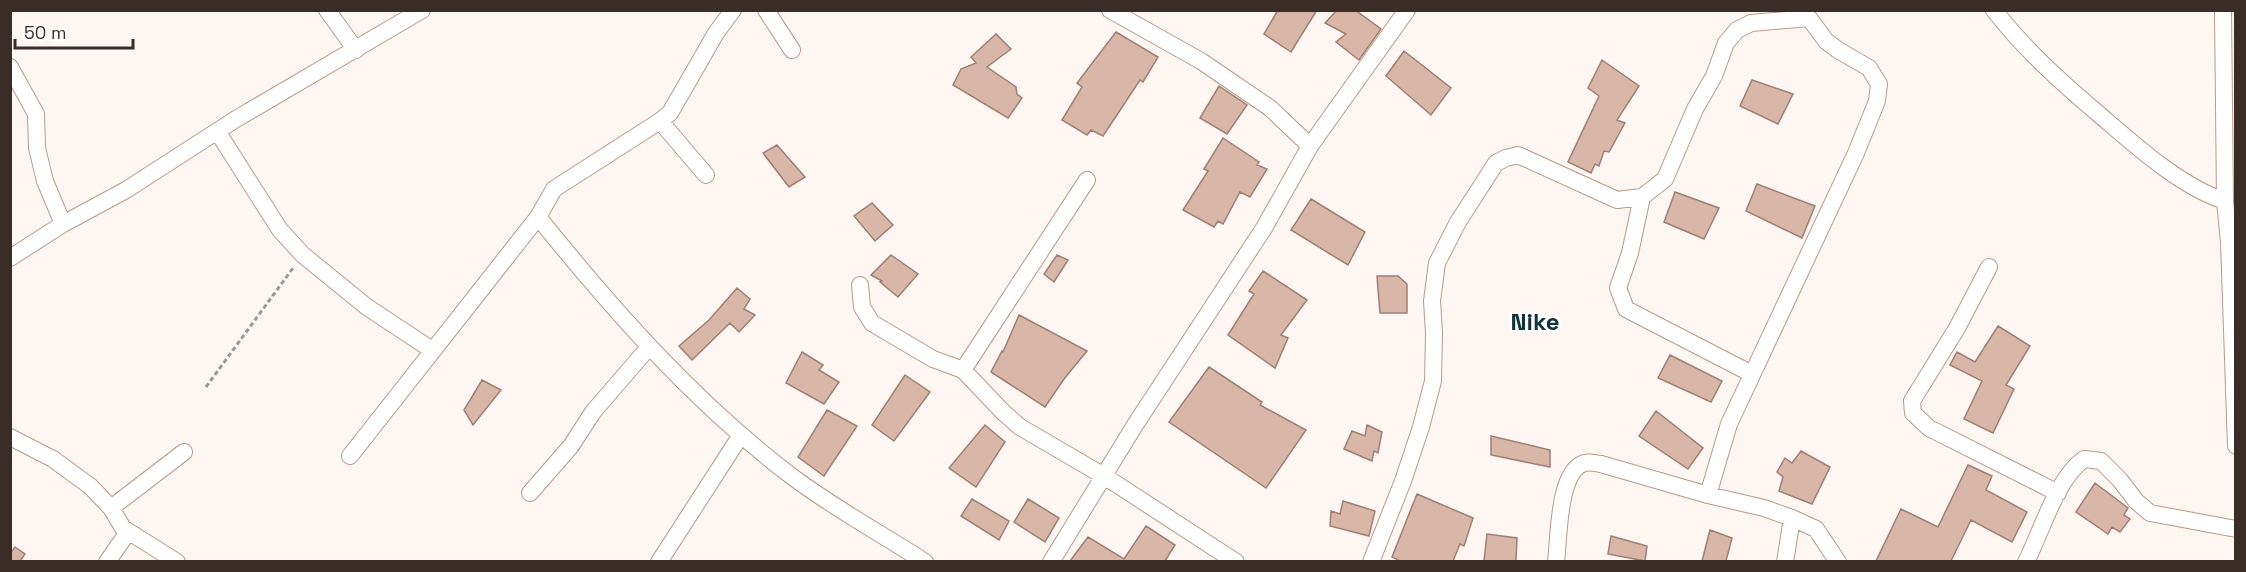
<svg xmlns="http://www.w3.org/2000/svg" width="2246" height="572" viewBox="0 0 2246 572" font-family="'Space Grotesk',sans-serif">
<rect width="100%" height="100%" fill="#fef6f3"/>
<path fill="#d9b7a8" stroke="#9f7f71" stroke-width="1.5" d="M1278,10H1317L1291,52L1264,34Z
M1337,10H1355L1381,29L1359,60L1336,42L1346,34L1325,23Z
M1116,32L1158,57L1143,82L1140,80L1103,136L1091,130L1087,135L1062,120L1082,87L1077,83Z
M996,34L1011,49L987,67L1016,87L1017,94L1022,98L1008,118L953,85L961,69L976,63L971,57Z
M1404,51L1451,88L1431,115L1386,76Z
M1602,60L1639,86L1617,120L1625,123L1609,152L1604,151L1599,166L1595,164L1591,173L1568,162L1599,96L1588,88Z
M1752,80L1793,94L1778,124L1740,106Z
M1219,86L1247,105L1227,134L1200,118Z
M1223,138L1259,162L1257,165L1267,169L1250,197L1240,192L1223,224L1218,221L1214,227L1183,210L1208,171L1204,169Z
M777,145L805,177L789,187L763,153Z
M1757,184L1815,206L1802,238L1746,211Z
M1675,192L1719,208L1704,239L1664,222Z
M1311,199L1365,232L1348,265L1291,230Z
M872,203L893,225L875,241L854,216Z
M891,255L918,274L898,297L880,282L882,281L871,275Z
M1057,255L1068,260L1054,282L1044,274Z
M1263,271L1307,300L1281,335L1288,338L1275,368L1228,335L1254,294L1249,291Z
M1377,276H1398L1407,284V313H1380Z
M737,288L750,299L744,309L755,315L739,332L730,323L692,360L679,346L709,320Z
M1019,315L1087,351L1064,379L1045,407L991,372L1002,351L1003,352Z
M1998,326L2030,346L2006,385L2014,389L1993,433L1964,419L1982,381L1950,365L1957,352L1975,362Z
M802,352L823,365L819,370L839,382L824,404L786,383Z
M1670,355L1722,381L1711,402L1658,378Z
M1209,367L1262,402L1260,405L1306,430L1266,488L1169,422Z
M905,375L930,392L894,441L872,425Z
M482,380L501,390L473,425L464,410Z
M827,410L857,426L824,476L798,457Z
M1656,411L1703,448L1688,469L1639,436Z
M985,425L1005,442L976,487L949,468Z
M1367,425L1382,432L1378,453L1374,451L1372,461L1344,449L1352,431L1365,436Z
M1491,436L1550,450V467L1491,455Z
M1801,451L1830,467L1812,504L1779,491L1783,477L1777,472L1785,458L1792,463Z
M1968,465L1992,476L1986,490L2027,512L2012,542L1971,520L1951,561H1876L1901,509L1938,527Z
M2095,483L2128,508L2124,515L2130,519L2120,532L2112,527L2108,534L2076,512Z
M1417,494L1473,518L1464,546L1460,544L1453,561H1400L1392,557Z
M972,499L1009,521L999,540L961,516Z
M1028,499L1059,518L1045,542L1014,522Z
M1343,501L1375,511L1369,536L1330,526L1331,511L1340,514Z
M1146,526L1175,545L1165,561H1070L1088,537L1124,559Z
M1710,530L1732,538L1726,561H1702Z
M1487,534L1517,538L1516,561H1484Z
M1611,536L1647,546L1645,561L1608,554Z
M15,547L25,554L20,561H10V554Z"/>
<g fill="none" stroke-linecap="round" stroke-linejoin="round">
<defs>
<path id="minor" d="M327,10L356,50
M766,10L792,50
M1110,10L1201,61L1270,108L1310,146
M1994,10C2025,50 2063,84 2101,116C2136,146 2181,187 2225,201
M2223,10L2225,201L2229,242L2236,446
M10,67L36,114L37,148L45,181L63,224
M660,121L706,175
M217,131L280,230L303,255L367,307L432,350
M1642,197L1630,253L1618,288L1626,309L1752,374
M538,217C613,310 694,402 790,475C832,507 880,533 925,562
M10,258L63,224L126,190L236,119L422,10
M1989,267L1957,328L1912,401L1913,413L1929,428L2058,493
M860,285L862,307L872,323L933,359L963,370L1003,412L1020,427L1104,476L1236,562
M963,370L1087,180
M10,437L53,459L72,473L90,486L111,508L123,528L177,562
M350,456L538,217L554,189L660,121L670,113L716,33L733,10
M530,493L571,446L593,412L649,347
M1708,495L1729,424L1856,153L1877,101L1879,84L1869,68L1838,50L1826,41L1809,18
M111,508L184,452
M107,562L128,532
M659,562L741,435
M1051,562L1135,425L1264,228L1310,146L1407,10
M1371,562L1403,481L1421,427L1433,381L1434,333L1432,301L1437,263L1458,222L1496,163L1506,158L1518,155L1617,200L1642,197L1665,179L1695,109L1714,76L1726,43L1737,30L1751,23L1809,18
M1556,562C1559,538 1558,475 1582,464C1587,461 1595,463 1601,464L1708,495L1764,508L1792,518L1816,529L1838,562
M1785,562L1792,518
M2026,562C2042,531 2056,479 2084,459L2101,461L2120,480L2136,501L2150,513L2236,529"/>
</defs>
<use href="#minor" stroke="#ba998a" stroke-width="18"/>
<path stroke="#a19692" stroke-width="3" stroke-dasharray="4.5 3" stroke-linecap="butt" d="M206,387L293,268"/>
<use href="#minor" stroke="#fff" stroke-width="16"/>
</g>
<g text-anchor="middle" stroke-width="4.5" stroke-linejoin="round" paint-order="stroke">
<g font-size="24" font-weight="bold" fill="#113437" stroke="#fff">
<text x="1535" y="330">Nike</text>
</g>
</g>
<rect width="2246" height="572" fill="none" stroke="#3a2d27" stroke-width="24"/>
<path d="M15 39v9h118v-9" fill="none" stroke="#3a2d27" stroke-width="3"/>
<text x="24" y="39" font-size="18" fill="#3a2d27" stroke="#ffffff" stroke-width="4.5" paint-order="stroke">50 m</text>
</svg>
